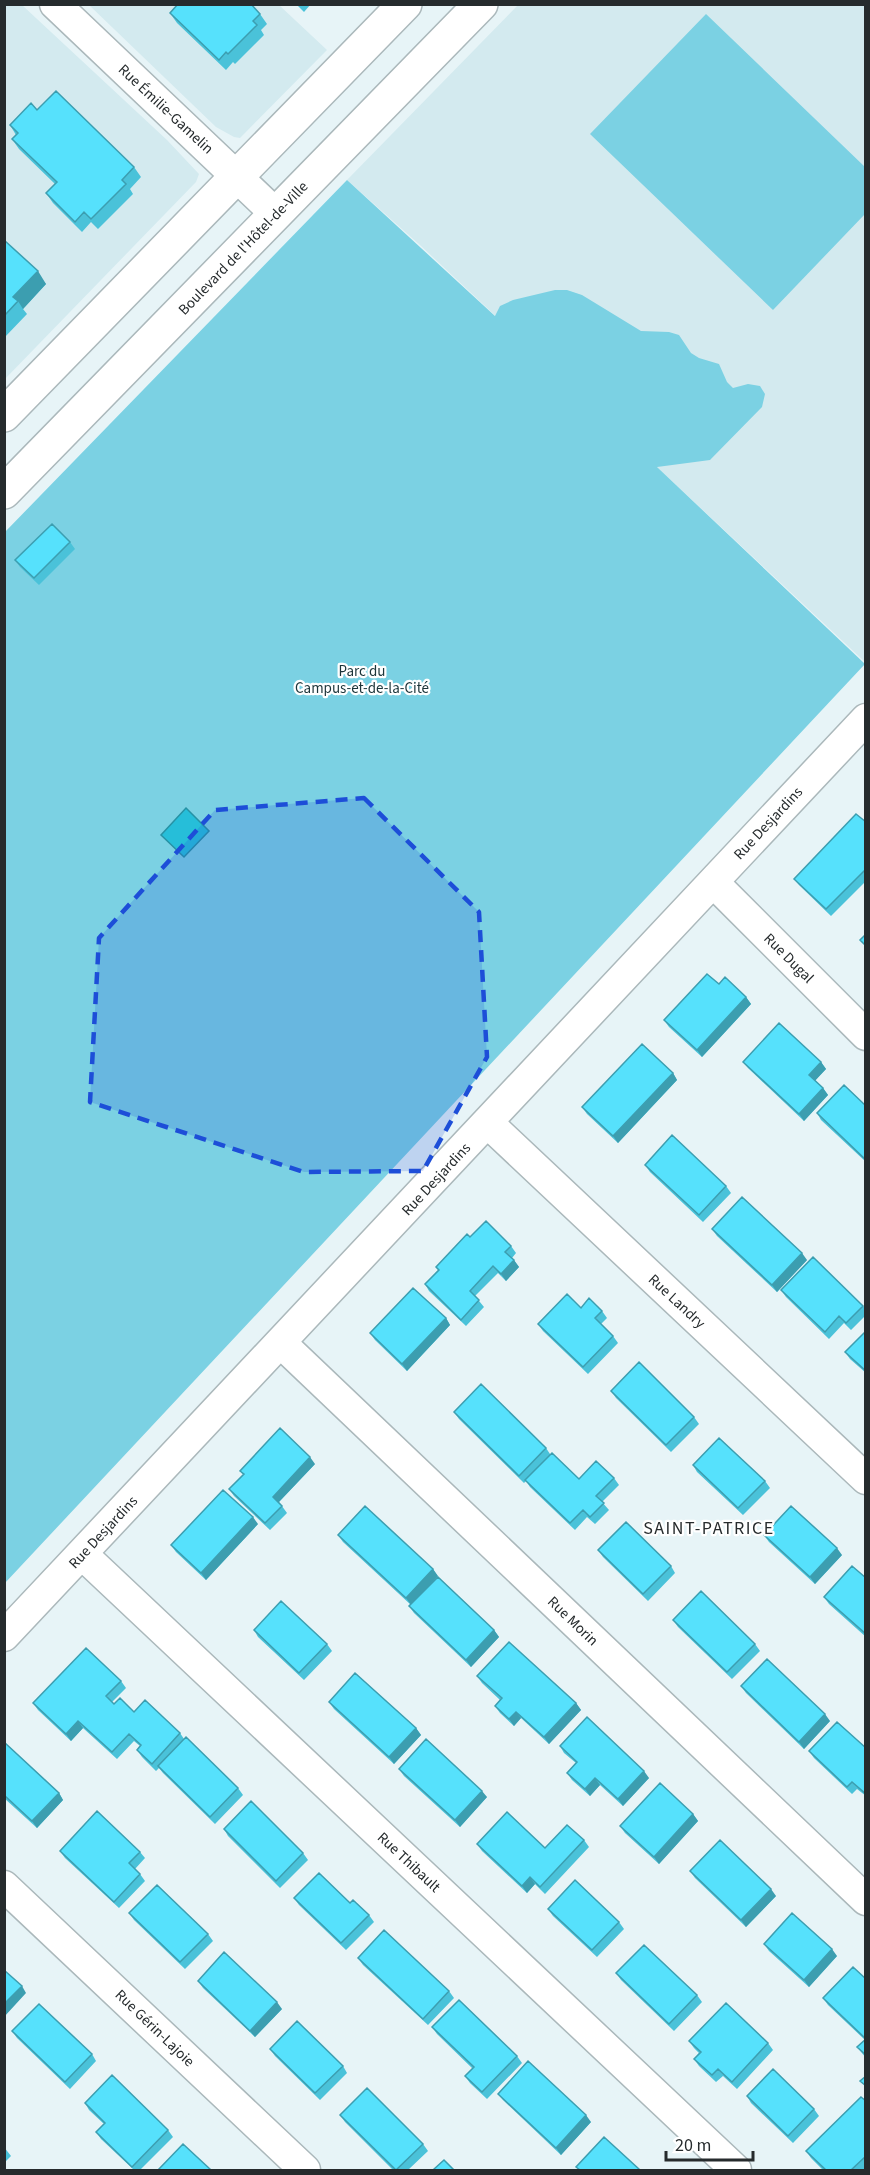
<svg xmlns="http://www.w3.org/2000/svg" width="870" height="2175" viewBox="0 0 870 2175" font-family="'Source Sans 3',sans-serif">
<rect width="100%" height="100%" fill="#e7f4f7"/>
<path fill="#d3eaef" d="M4,5H22L167,140L199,174L196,182L5,379Z
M89,5H279L327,50L240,138L234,137L216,127Z
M518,5H865V662L421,246L347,180Z"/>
<path fill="#7bd1e3" d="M706,14L865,167V214L773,310L590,134Z
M347,180L495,316L500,306L513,300L555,290H567L582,295L641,331L669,332L679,335L691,353L699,358L719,364L727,382L733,388L748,384L760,386L765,394L762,407L710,460L657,467L865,664L5,1583V532Z"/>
<path fill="#26bed9" stroke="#2692a5" stroke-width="1.5" d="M186,808L209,831L184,857L161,835Z"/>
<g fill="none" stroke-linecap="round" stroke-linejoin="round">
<defs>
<path id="minor" d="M55,4L276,214
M713,882L866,1035
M488,1123L866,1479
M281,1343L866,1900
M82,1554L736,2170
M4,1636L866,719
M4,1886L305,2170"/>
<path id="secondary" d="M4,415L405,4
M4,492L481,4"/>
</defs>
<use href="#minor" stroke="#abb8bb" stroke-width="33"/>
<use href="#secondary" stroke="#abb8bb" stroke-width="36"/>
<use href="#minor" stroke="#fff" stroke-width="30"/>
<use href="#secondary" stroke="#fff" stroke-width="33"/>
</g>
<path fill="#4ac2d9" d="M296,4H311L304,12Z
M170,13L260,14L267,24L261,30L264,35L235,64L233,62L226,70L177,23Z
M37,110L134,167L141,177L130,189L133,194L98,229L91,222L82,232L53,203L46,193L55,184L19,149L12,139L16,135L10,125Z
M4,240L46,284L23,309L27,314L4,338Z
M70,542L75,549L39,585L20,567L15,560Z
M866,822V881L831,916L799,885L794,879Z
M719,984L746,997L751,1004L702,1057L669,1027L664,1020Z
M743,1062H821L826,1069L815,1080L823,1088L828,1095L804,1121L748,1068Z
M673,1073L677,1080L618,1143L587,1114L582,1107Z
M866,1106V1162L821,1120L817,1113Z
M645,1165L726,1186L731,1193L703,1222L650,1172Z
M712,1229L807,1260L777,1292L717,1236Z
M470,1237L511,1246L516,1253L512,1258L519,1267L506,1281L498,1273L475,1296L484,1307L466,1326L429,1291L425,1284L438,1270L436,1267Z
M781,1290L863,1306L866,1309V1315L851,1330L844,1323L829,1339L786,1297Z
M581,1308L602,1311L607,1318L601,1324L613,1336L618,1343L588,1374L543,1331L538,1324Z
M446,1318L450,1325L407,1371L375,1340L370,1333Z
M866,1331V1373L850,1359L845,1352Z
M611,1391L694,1417L699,1424L671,1452L616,1398Z
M454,1412L546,1448L550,1454L579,1479L614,1478L619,1485L602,1502L609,1510L595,1524L587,1517L575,1530L530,1487L526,1481L524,1483L459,1419Z
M315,1464L279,1502L287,1513L270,1530L234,1496L229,1489L243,1475L240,1471Z
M693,1465L765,1481L770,1488L743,1515L697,1472Z
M258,1524L206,1580L176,1552L171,1545Z
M338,1535L433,1569L438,1577L494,1630L499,1637L471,1667L414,1613L409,1606L411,1605L343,1542Z
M764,1535L842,1555L815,1584L769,1542Z
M598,1550L671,1566L675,1573L648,1601L603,1557Z
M866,1578V1637L829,1604L824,1597Z
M673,1620L755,1644L760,1651L732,1679L678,1627Z
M254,1630L327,1644L332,1651L304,1680L258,1637Z
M477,1676L576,1703L581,1710L549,1744L521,1718L514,1726L500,1713L495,1706L500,1700L482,1683Z
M121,1681L126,1688L112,1702L114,1704L180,1733L184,1739L238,1788L243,1795L215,1824L163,1773L159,1768L156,1771L142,1757L137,1750L140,1746L134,1741L117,1759L83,1728L71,1741L38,1710L33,1703Z
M741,1686L830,1721L804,1749L746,1693Z
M329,1702L416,1728L421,1735L394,1764L334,1709Z
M4,1742L59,1793L63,1800L37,1828L4,1798Z
M560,1746L649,1778L623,1806L600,1785L590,1796L572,1780L567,1773L576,1763L564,1753Z
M866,1748V1796L857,1789L852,1794L814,1758L809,1751Z
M399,1769L487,1797L460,1827L404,1776Z
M693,1814L698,1821L659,1864L625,1833L620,1826Z
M224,1829L303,1853L308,1860L280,1888L228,1836Z
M584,1840L589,1847L545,1894L535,1884L527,1893L482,1851L477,1844L545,1848Z
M60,1851L140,1852L145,1858L135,1869L140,1874L145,1881L119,1908L65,1858Z
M690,1871L776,1896L746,1927L695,1878Z
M294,1898L350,1903L369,1915L374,1922L346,1950L299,1905Z
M548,1909L619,1922L624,1929L597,1957L553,1916Z
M129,1913L208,1934L213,1941L185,1969L134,1920Z
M764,1944L837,1956L809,1987L769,1951Z
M358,1958L449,1991L454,1998L428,2025L363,1965Z
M616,1973L697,1995L702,2002L674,2031L621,1980Z
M866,1979V2058L857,2047L865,2040L828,2005L823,1998Z
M198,1981L282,2009L255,2037L203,1988Z
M432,2027L517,2056L522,2063L487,2099L470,2083L465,2076L473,2069L437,2034Z
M12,2031L92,2054L96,2061L70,2089L17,2038Z
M689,2041L768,2043L773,2050L737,2089L723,2076L716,2082L699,2066L694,2059L699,2053L694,2048Z
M270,2049L343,2066L347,2073L320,2100L275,2056Z
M498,2094L591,2122L561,2155L503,2100Z
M747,2096L814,2109L819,2116L793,2143L751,2103Z
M866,2101V2168L863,2170H823L811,2158L806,2151Z
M85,2103L168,2130L173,2137L140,2170H134L101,2139L96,2132L104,2124L89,2110Z
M340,2115L423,2144L428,2151L408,2170H393L345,2122Z
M4,2147L11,2156L4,2163Z"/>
<path fill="#3c9eb0" d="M38,271L46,284L23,309L18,301L13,297Z
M746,997L751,1004L702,1057L697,1050Z
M821,1062L826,1069L814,1082L809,1075Z
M673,1073L677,1080L618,1143L613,1136Z
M823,1088L828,1095L804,1121L799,1114Z
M802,1253L807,1260L777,1292L772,1285Z
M514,1260L519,1267L506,1281L501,1274Z
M446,1318L450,1325L407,1371L402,1364Z
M310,1457L315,1464L277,1504L273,1497Z
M253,1517L258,1524L206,1580L201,1573Z
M837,1548L842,1555L815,1584L810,1577Z
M433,1569L438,1576L411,1605L406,1598Z
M494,1630L499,1637L471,1667L466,1660Z
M576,1703L581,1710L549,1744L544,1737Z
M516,1712L521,1718L514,1726L509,1719Z
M825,1714L830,1721L804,1749L799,1742Z
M78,1721L83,1728L71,1741L66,1734Z
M416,1728L421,1735L394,1764L389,1757Z
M644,1771L649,1778L623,1806L618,1799Z
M595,1778L600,1785L590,1796L585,1789Z
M482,1791L487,1797L460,1827L455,1820Z
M59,1793L63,1800L37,1828L32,1821Z
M693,1814L698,1821L659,1864L654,1857Z
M530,1877L535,1884L527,1893L522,1886Z
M771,1889L776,1896L746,1927L741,1920Z
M832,1949L837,1956L809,1987L804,1980Z
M22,1986L26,1993L4,2017V2004Z
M277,2002L282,2009L255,2037L250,2031Z
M586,2115L591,2122L561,2155L556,2148Z"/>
<path fill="#56e1fc" stroke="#3c9eb0" stroke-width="1.5" d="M178,4H251L260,14L253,21L257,25L228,54L226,52L219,60L170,13Z
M56,91L134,167L122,180L126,184L91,219L84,212L75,222L46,193L57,182L12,139L18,133L10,125L31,103L37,110Z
M4,240L38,271L13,297L18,301L4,316Z
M52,524L70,542L34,578L15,560Z
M856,814L866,822V869L826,909L794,879Z
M866,934V946L860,940Z
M707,974L719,984L725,977L746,997L697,1050L664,1020Z
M779,1023L821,1062L809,1075L823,1088L799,1114L743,1062Z
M642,1044L673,1073L613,1136L582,1107Z
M844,1085L866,1106V1160L817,1113Z
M672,1135L726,1186L699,1215L645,1165Z
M742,1197L802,1253L772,1285L712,1229Z
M486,1221L511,1246L505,1252L514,1260L501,1274L493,1266L470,1291L479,1300L461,1320L425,1284L439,1270L436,1267L467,1234L470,1237Z
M813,1257L863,1306L846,1323L839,1316L825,1332L781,1290Z
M413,1288L446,1318L402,1364L370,1333Z
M567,1294L581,1308L589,1298L602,1311L595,1318L613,1336L583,1367L538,1324Z
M866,1331V1371L845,1352Z
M639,1362L694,1417L666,1445L611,1391Z
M481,1384L546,1448L519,1476L454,1412Z
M280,1428L310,1457L273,1497L282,1506L265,1523L229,1489L244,1474L240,1471Z
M719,1438L765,1481L738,1508L693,1465Z
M552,1453L579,1479L596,1461L614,1478L596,1496L604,1503L590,1517L583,1510L570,1523L525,1480Z
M223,1490L253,1517L201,1573L171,1545Z
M365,1506L433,1569L406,1598L338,1535Z
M791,1506L837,1548L810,1577L764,1535Z
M626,1522L671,1566L643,1594L598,1550Z
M852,1566L866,1578V1634L824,1597Z
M438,1577L494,1630L466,1660L409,1606Z
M701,1591L755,1644L727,1672L673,1620Z
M281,1601L327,1644L299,1673L254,1630Z
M509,1642L576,1703L544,1737L516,1712L509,1719L495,1706L502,1698L477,1676Z
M86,1648L121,1681L106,1696L114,1704L120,1698L134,1712L145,1700L180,1733L152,1764L137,1750L141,1745L129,1734L112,1752L78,1721L66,1734L33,1703Z
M767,1659L825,1714L799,1742L741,1686Z
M355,1673L416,1728L389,1757L329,1702Z
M587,1717L644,1771L618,1799L595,1778L585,1789L567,1773L577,1762L560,1746Z
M837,1722L866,1748V1794L852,1782L847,1787L809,1751Z
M186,1737L238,1788L210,1817L158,1766Z
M426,1739L482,1791L455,1820L399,1769Z
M4,1742L59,1793L32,1821L4,1795Z
M660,1783L693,1814L654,1857L620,1826Z
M251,1801L303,1853L276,1881L224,1829Z
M97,1811L140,1852L129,1863L140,1874L114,1902L60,1851Z
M507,1812L545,1848L567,1825L584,1840L540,1887L530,1877L522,1886L477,1844Z
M720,1840L771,1889L741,1920L690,1871Z
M319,1873L350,1903L353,1900L369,1915L341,1943L294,1898Z
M575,1880L619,1922L592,1950L548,1909Z
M157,1885L208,1934L180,1962L129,1913Z
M792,1913L832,1949L804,1980L764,1944Z
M384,1930L449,1991L423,2019L358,1958Z
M644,1945L697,1995L669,2024L616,1973Z
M224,1952L277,2002L250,2031L198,1981Z
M853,1967L866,1979V2039L823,1998Z
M4,1970L22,1986L4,2004Z
M459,2000L517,2056L482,2092L465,2076L474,2067L432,2027Z
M726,2003L768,2043L732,2082L718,2069L712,2075L694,2059L701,2052L689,2041Z
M39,2004L92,2054L65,2082L12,2031Z
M297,2021L343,2066L315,2093L270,2049Z
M866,2039V2055L857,2047Z
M528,2061L586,2115L556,2148L498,2094Z
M773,2069L814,2109L788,2136L747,2096Z
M112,2075L168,2130L132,2167L96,2132L105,2123L85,2103Z
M866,2076V2086L860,2081Z
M367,2088L423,2144L396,2170L340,2115Z
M861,2097L866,2101V2156L851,2170H826L806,2151Z
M604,2137L640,2170H580L576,2167Z
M183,2144L211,2170H158Z
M444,2160L454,2170H433Z"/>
<path fill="#1d4ed8" fill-opacity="0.2" stroke="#1d4ed8" stroke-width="4.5" stroke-dasharray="12 8" stroke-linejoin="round" d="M364,798L479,912L487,1057L423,1171L304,1172L90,1102L99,938L215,810Z"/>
<g text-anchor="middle" stroke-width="4.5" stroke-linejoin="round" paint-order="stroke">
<g font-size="15" fill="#262b2d" stroke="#fff">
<text transform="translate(166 109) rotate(43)" y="5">Rue Émilie-Gamelin</text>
<text transform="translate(243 248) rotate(-46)" y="5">Boulevard de l'Hôtel-de-Ville</text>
<text transform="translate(768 823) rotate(-47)" y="5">Rue Desjardins</text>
<text transform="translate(789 958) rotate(45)" y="5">Rue Dugal</text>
<text transform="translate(436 1179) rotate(-47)" y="5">Rue Desjardins</text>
<text transform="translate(677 1301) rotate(43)" y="5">Rue Landry</text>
<text transform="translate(103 1532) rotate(-47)" y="5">Rue Desjardins</text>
<text transform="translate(573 1621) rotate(44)" y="5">Rue Morin</text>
<text transform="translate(409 1862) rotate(43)" y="5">Rue Thibault</text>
<text transform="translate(155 2028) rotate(44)" y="5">Rue Gérin-Lajoie</text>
</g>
<g font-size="15" fill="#1c3439" stroke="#fff">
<text x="362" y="676">Parc du<tspan x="362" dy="17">Campus-et-de-la-Cité</tspan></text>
</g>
<g font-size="18" letter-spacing="1.5" fill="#262b2d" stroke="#fff">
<text x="709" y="1534">SAINT-PATRICE</text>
</g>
</g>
<rect width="870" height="2175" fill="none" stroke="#262b2d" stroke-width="12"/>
<path d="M666 2151v9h87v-9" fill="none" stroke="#262b2d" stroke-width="3"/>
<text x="675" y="2151" font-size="18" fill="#262b2d" stroke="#ffffff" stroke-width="4.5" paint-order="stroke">20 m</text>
</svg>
